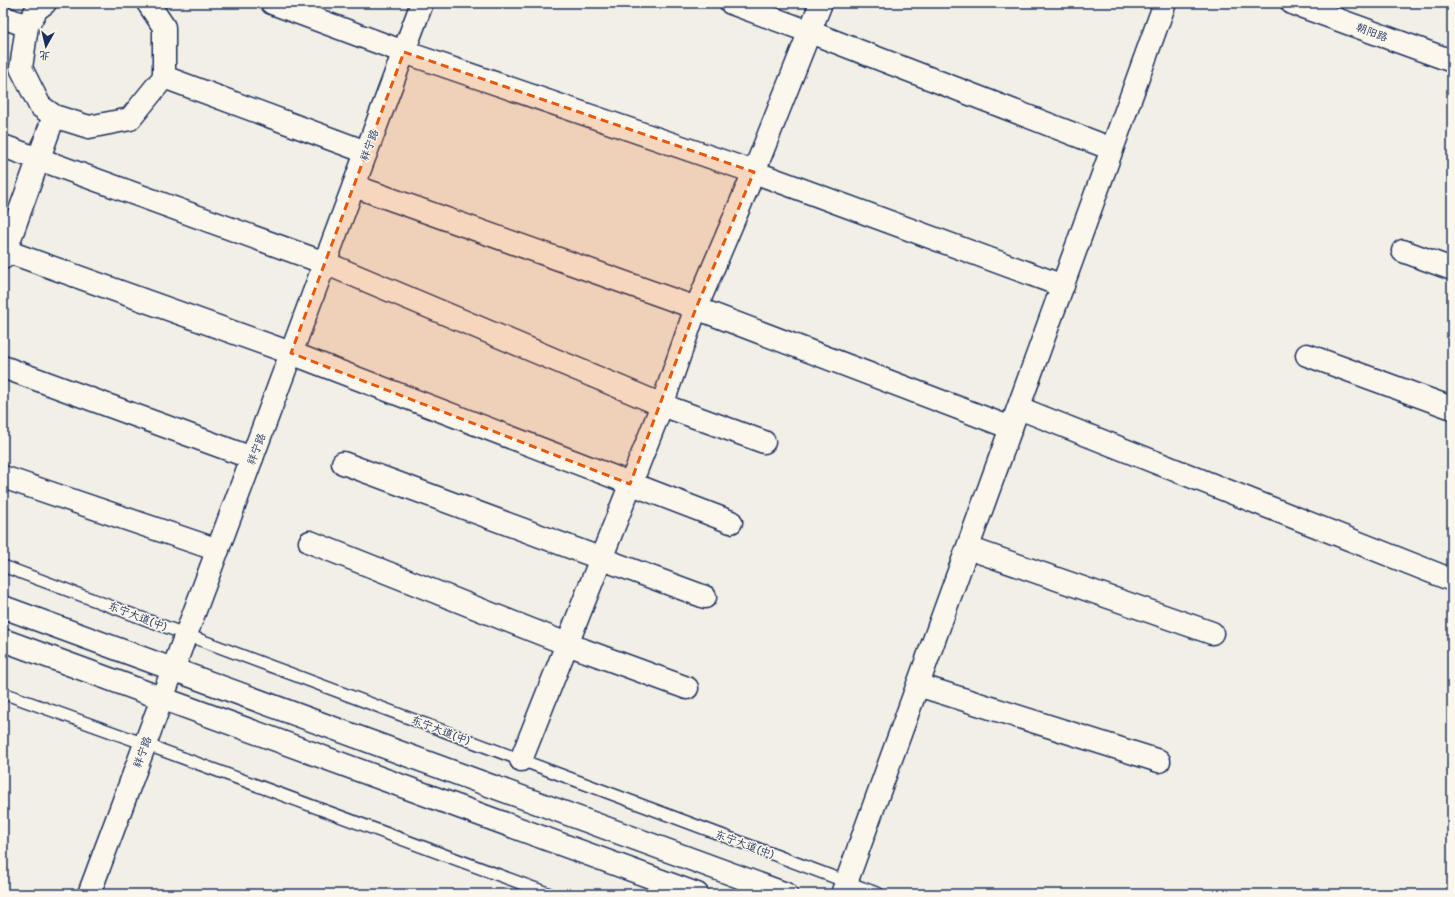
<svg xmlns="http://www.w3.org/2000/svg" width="1455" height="897" viewBox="0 0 1455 897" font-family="Pangolin,'LXGW WenKai TC',sans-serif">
<rect width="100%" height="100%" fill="#f2efe6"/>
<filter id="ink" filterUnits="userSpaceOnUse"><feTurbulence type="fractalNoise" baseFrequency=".025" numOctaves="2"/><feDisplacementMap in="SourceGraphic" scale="8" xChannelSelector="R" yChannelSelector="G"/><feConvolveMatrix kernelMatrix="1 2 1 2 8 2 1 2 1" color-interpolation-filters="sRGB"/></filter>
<g filter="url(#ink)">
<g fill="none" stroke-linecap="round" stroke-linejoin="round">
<defs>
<path id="lane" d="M3,566L879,894
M3,693L145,744L550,894"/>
<path id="street" d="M45,3L37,9L27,26L21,68L40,106L54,116L89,127L130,119L164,77V27L148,3
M272,3L404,52L754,172L1063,286
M731,3L810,32L1112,149
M3,17L27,26
M164,77L366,152
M3,146L325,263L662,405L764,442
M354,186L696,308L1011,428
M3,250L291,353L731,522
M1403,251L1452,269
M3,258L54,116
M1307,355L1452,408
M3,367L252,458
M1019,408L1452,580
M343,463L705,597
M3,477L218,550
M310,542L567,644L687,688
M968,548L1212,633
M918,685L1159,761
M521,760L662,405L696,308L754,172L821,3"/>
<path id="secondary" d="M1292,3L1452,61
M89,894L422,3
M842,894L1165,3"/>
<path id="primary" d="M3,607L786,894
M3,640L697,894"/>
</defs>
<use href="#lane" stroke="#1b2f5e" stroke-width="14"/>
<use href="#street" stroke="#1b2f5e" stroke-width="25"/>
<use href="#secondary" stroke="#1b2f5e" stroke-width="25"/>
<use href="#primary" stroke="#1b2f5e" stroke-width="25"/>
<use href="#lane" stroke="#fbf7ec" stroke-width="11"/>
<use href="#street" stroke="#fbf7ec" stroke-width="22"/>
<use href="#secondary" stroke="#fbf7ec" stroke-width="22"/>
<use href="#primary" stroke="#fbf7ec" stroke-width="22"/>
</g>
</g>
<path fill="#e8590c" fill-opacity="0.2" stroke="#e8590c" stroke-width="3" stroke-dasharray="8 5" stroke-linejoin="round" d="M404,52L754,172L696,308L630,484L291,353Z"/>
<g text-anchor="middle" stroke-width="3" stroke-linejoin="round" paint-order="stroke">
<g font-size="11" fill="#1b2f5e" stroke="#fbf7ec">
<text transform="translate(1372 32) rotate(20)" y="4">朝阳路</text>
<text transform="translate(369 145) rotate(-70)" y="4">祥宁路</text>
<text transform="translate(256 449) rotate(-69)" y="4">祥宁路</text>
<text transform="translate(138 616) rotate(21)" y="4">东宁大道(中)</text>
<text transform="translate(441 730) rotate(21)" y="4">东宁大道(中)</text>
<text transform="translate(142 752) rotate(-70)" y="4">祥宁路</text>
<text transform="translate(745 844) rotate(20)" y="4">东宁大道(中)</text>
</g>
</g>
<rect width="1455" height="897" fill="none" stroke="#fbf7ec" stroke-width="16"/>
<rect x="8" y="8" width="1439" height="881" fill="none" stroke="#1b2f5e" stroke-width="1.5" filter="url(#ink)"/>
<g transform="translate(46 46) rotate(188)" stroke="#fbf7ec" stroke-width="3" paint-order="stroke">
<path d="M0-3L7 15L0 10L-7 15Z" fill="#1b2f5e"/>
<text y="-6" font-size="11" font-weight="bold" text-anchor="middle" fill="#1b2f5e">北</text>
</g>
</svg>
